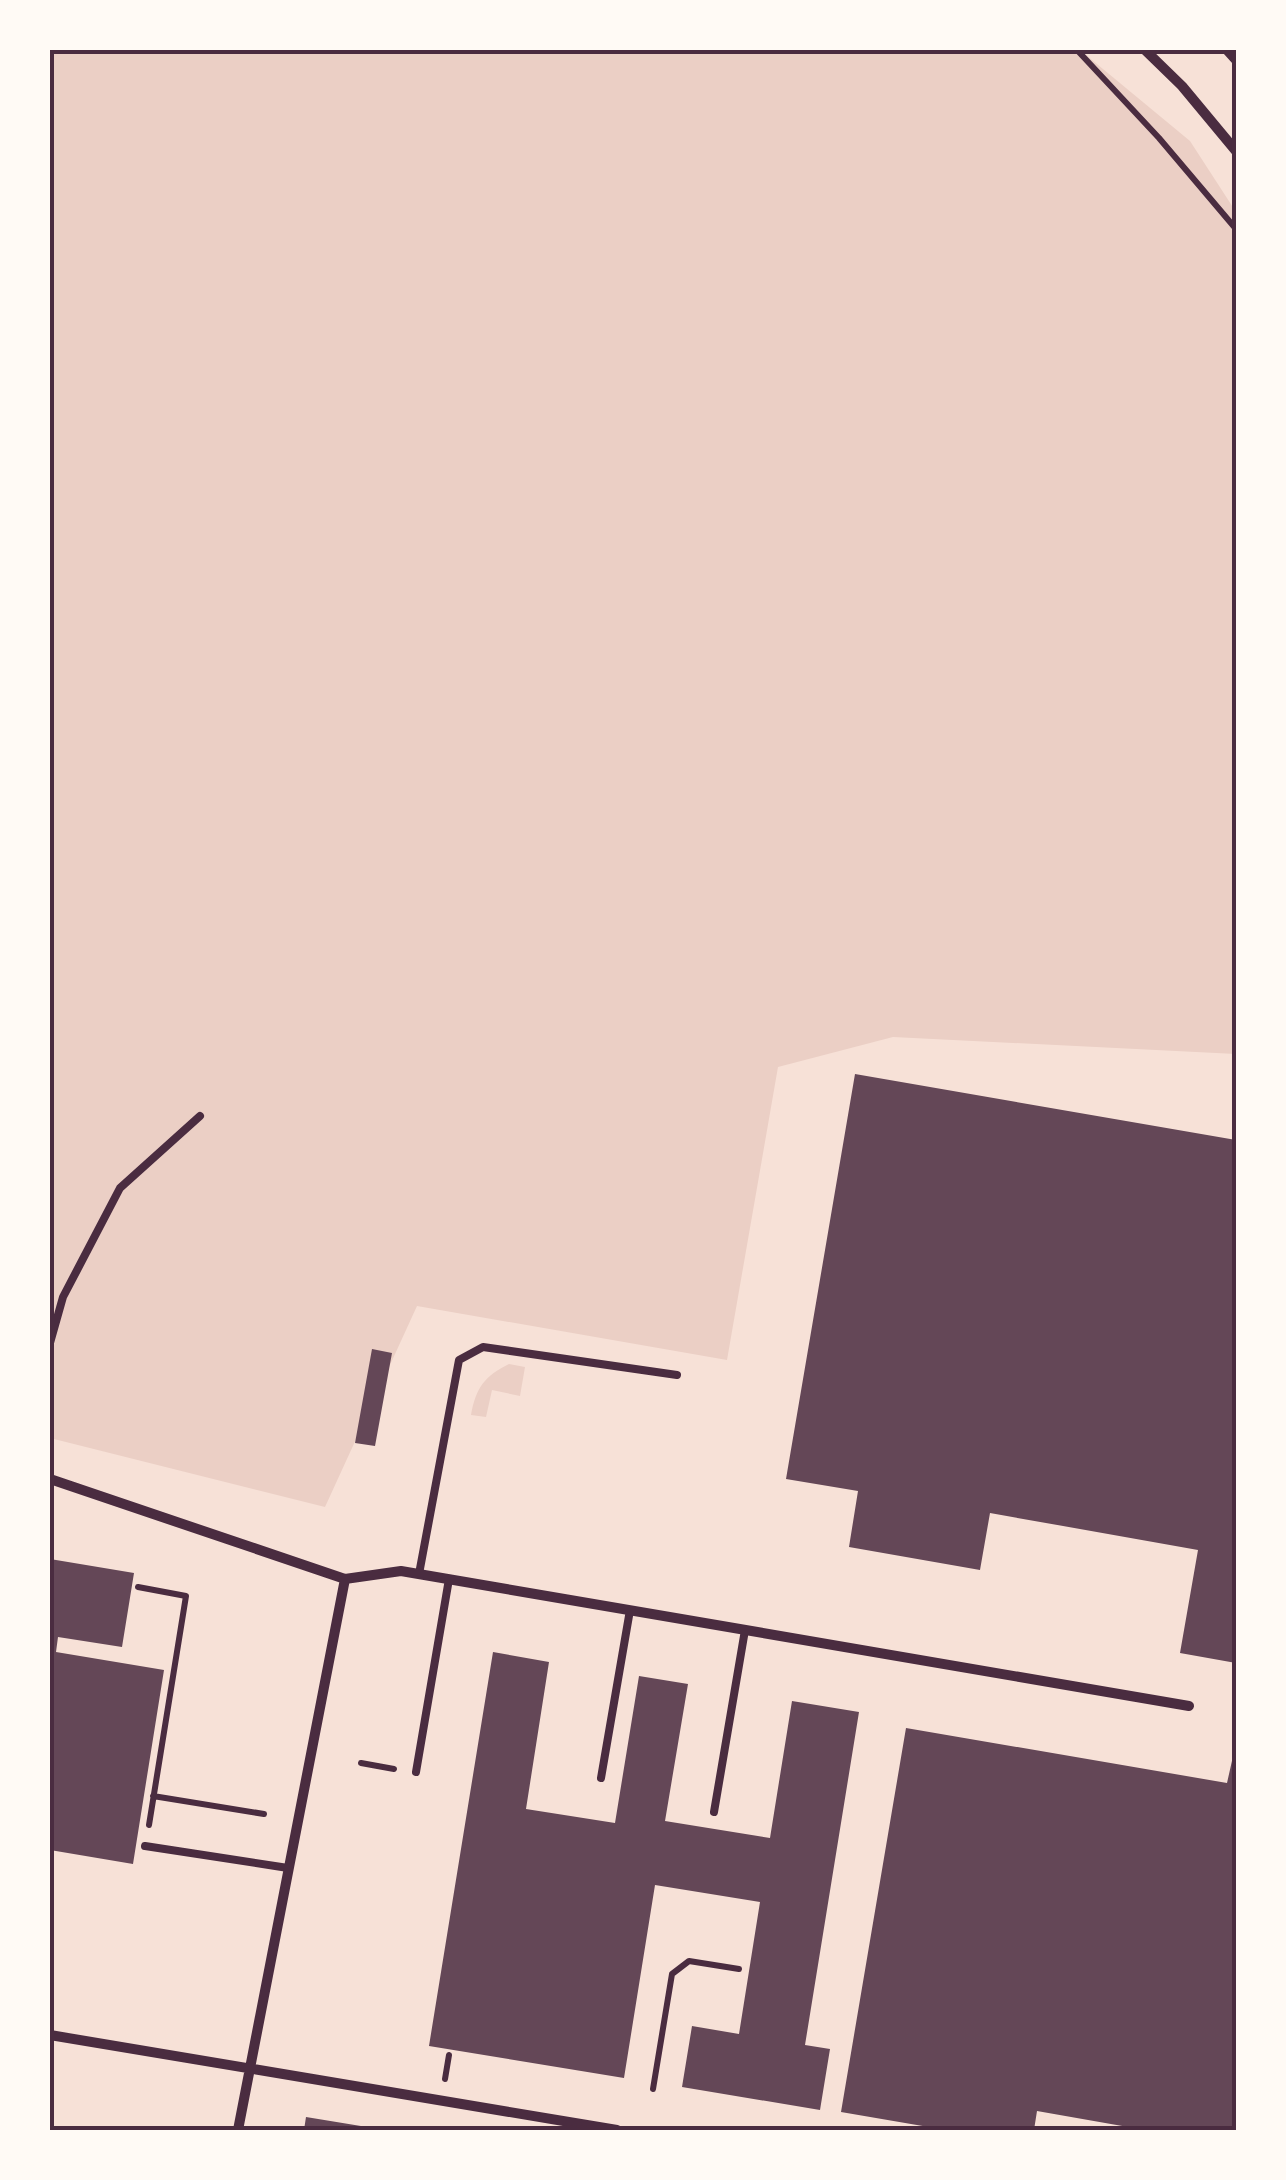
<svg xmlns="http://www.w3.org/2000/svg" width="1286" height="2180" viewBox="0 0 1286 2180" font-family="Roboto,sans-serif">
<rect width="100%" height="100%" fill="#f7e1d7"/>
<path fill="#ebcfc5" d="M50,50H1080L1190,141L1236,212V1054L893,1037L778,1067L727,1360L417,1306L325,1507L50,1438Z
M509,1364L525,1367L520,1396L492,1390L486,1417L471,1415C476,1387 485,1376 509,1364Z"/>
<path fill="#644757" d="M855,1074L1236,1140V1663L1180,1653L1198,1550L990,1513L980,1570L849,1547L858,1491L786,1479Z
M372,1349L392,1353L375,1446L355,1443Z
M50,1559L134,1573L122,1647L58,1637L56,1652L164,1670L133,1864L50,1850Z
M493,1652L549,1662L526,1809L615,1823L639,1676L688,1684L665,1821L770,1838L792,1701L859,1712L805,2045L830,2049L820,2110L682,2087L692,2026L739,2034L760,1902L655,1885L624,2078L429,2046Z
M906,1728L1227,1783L1236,1743V2130H1145L1037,2111L1034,2130H946L841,2112Z
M306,2117L373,2128V2130H304Z"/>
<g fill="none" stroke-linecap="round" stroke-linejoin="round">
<path stroke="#4a2c40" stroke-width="6" d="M1077,50L1159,138L1236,229
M138,1587L186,1596L149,1825
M361,1763L394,1769
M153,1796L264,1814
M445,2079L449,2055
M653,2089L672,1974L689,1961L739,1969"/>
<path stroke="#4a2c40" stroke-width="8" d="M50,1343L63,1297L120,1188L200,1116
M419,1574L459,1360L483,1347L677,1375
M416,1772L449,1579
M601,1778L630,1610
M714,1812L745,1630
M145,1846L288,1868"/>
<path stroke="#4a2c40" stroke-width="10" d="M1145,50L1182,86L1236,151
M1227,50L1236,60
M50,1479L345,1579L401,1571L1189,1706
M50,2035L617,2130
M238,2130L345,1579"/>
</g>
<rect width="1286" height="2180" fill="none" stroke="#fffaf5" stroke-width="105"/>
<rect x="52" y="52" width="1182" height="2076" fill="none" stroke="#4a2c40" stroke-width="4"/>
</svg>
